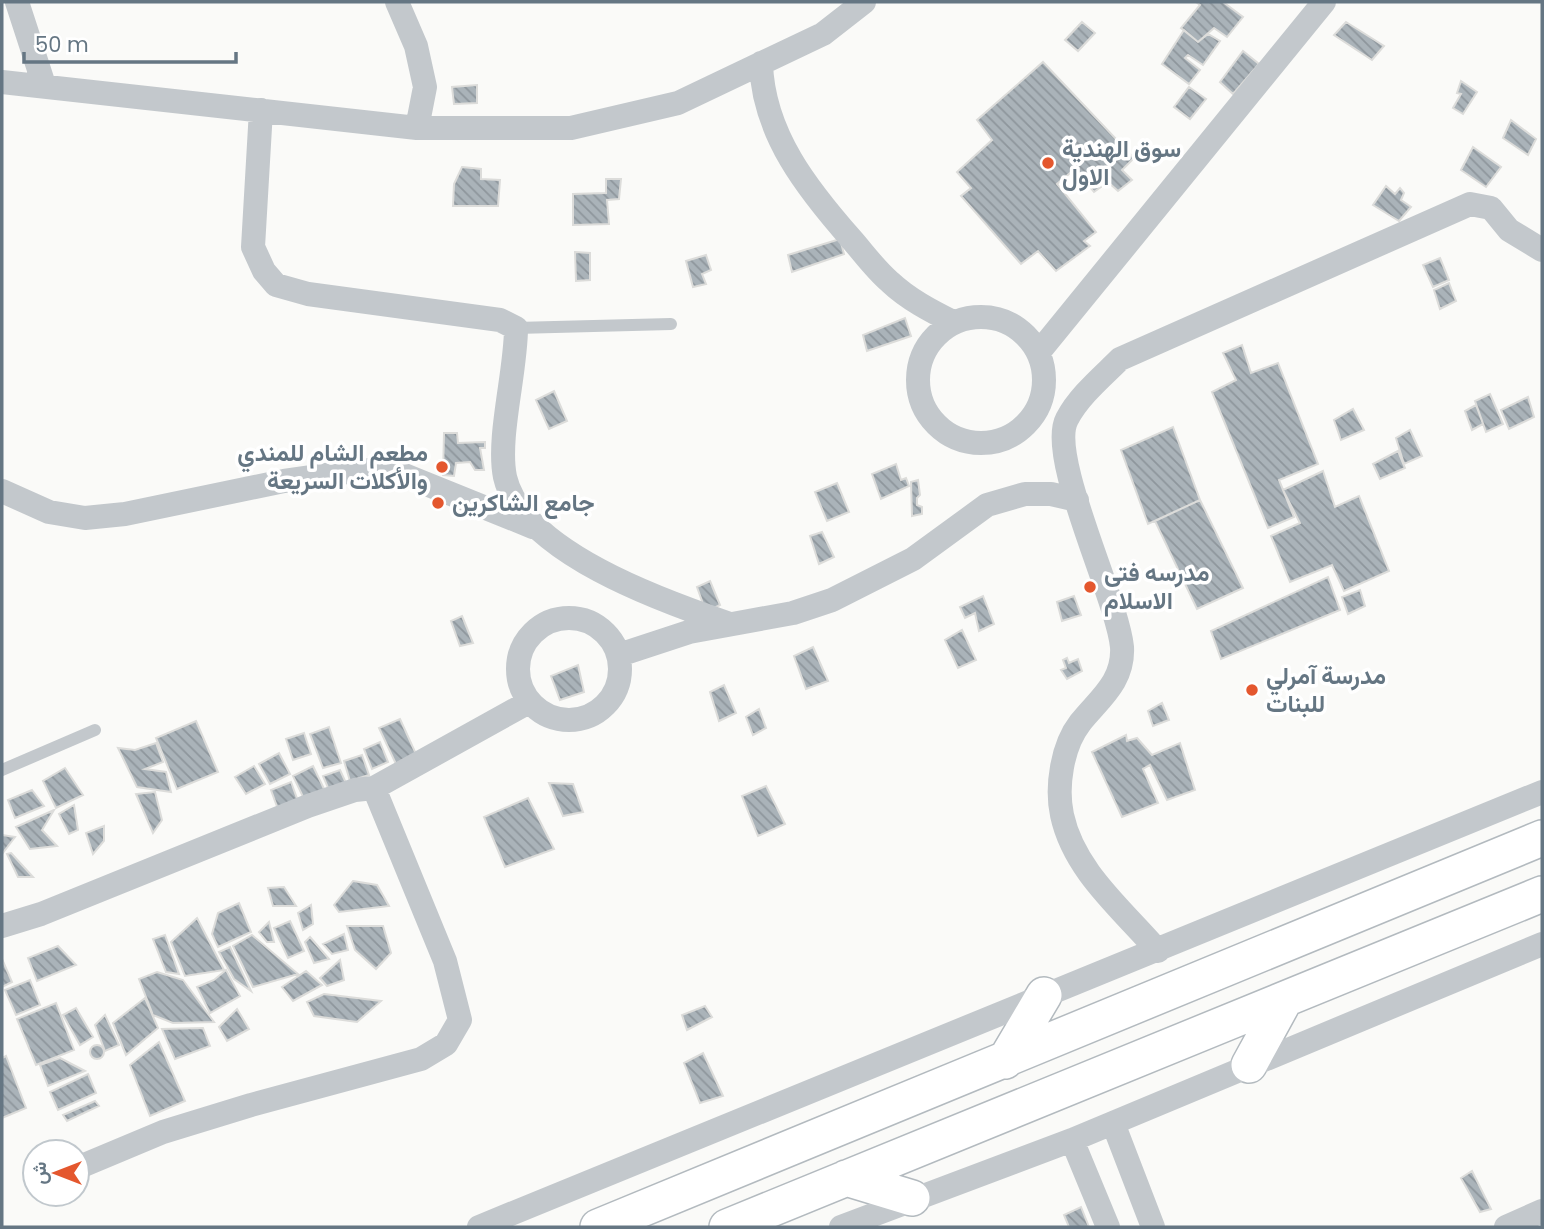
<svg xmlns="http://www.w3.org/2000/svg" width="1544" height="1229" viewBox="0 0 1544 1229" font-family="Poppins,Vazirmatn,sans-serif">
<defs>
<pattern id="building-back-hatch" width="6" height="6" patternUnits="userSpaceOnUse" patternTransform="scale(1.75)"><rect width="6" height="6" fill="#aab3b9"/><path d="M-1 5l2 2M0 0l6 6M5-1l2 2" fill="none" stroke="#8e969c"/></pattern>
</defs>
<rect width="100%" height="100%" fill="#fafaf8"/>
<path fill="url(#building-back-hatch)" stroke="#dcdcda" stroke-width="2" d="M1196,2H1223L1243,17L1227,37L1214,28L1198,42L1181,28L1200,5Z
M1082,22L1095,33L1078,51L1065,40Z
M1346,22L1384,46L1372,60L1334,35Z
M1184,30L1198,42L1208,34L1220,41L1203,65L1188,55L1185,58L1200,70L1189,84L1162,64Z
M1243,51L1259,64L1233,94L1220,82Z
M1043,62L1134,158L1122,170L1132,180L1118,191L1108,182L1094,192L1075,169L1057,184L1096,232L1084,241L1090,246L1056,271L1038,251L1021,264L961,196L971,188L957,172L992,140L977,120Z
M1461,81L1477,92L1463,114L1453,108L1461,94L1457,93Z
M477,85V103L454,104L452,87Z
M1189,87L1206,99L1190,119L1174,107Z
M1511,120L1536,139L1528,155L1503,138Z
M1473,147L1501,167L1486,187L1461,170Z
M462,167L481,169V179L500,180L498,206H453L454,184Z
M606,179H621L619,199L607,200L609,224L573,225V194L606,193Z
M1386,186L1395,194L1400,188L1404,193L1401,200L1411,207L1399,221L1373,205Z
M840,239L844,254L792,272L788,255Z
M575,252L590,253V280L576,281Z
M706,255L711,270L702,274L706,284L693,287L686,261Z
M1440,258L1449,280L1433,287L1423,265Z
M1449,283L1456,301L1440,309L1434,290Z
M905,318L911,336L867,351L863,335Z
M1242,345L1251,373L1278,363L1318,464L1279,480L1294,517L1268,528L1212,392L1236,380L1223,353Z
M554,391L567,421L549,429L536,400Z
M1490,394L1503,424L1486,432L1475,401Z
M1528,397L1534,417L1509,429L1501,410Z
M1476,405L1483,424L1472,430L1465,411Z
M1353,409L1364,430L1341,440L1334,420Z
M1173,427L1200,500L1148,524L1121,450Z
M1410,430L1422,456L1404,464L1396,438Z
M444,433H457L458,443L485,442V448H480L484,470H475L470,462L456,463L454,476L443,475Z
M1398,451L1405,468L1380,479L1373,464Z
M896,464L901,480L906,478L909,486L881,499L872,474Z
M1323,471L1335,507L1359,496L1389,571L1344,591L1332,565L1290,582L1271,536L1300,523L1283,490Z
M918,480L920,495L917,498V505L922,507V514L912,516L911,482Z
M837,483L849,512L827,521L815,492Z
M1200,500L1243,588L1197,609L1155,521Z
M822,532L834,557L819,564L810,536Z
M1328,577L1340,610L1221,659L1211,631Z
M710,581L720,605L706,612L697,587Z
M1360,590L1365,606L1348,614L1342,597Z
M983,596L994,624L979,631L975,613L965,618L960,607Z
M1074,596L1081,615L1062,621L1057,602Z
M462,616L473,643L460,646L451,621Z
M962,630L976,660L958,668L945,640Z
M813,647L828,681L806,689L794,656Z
M1067,658L1069,663L1078,659L1082,671L1067,679L1061,670L1066,668L1063,660Z
M578,665L584,692L560,700L551,676Z
M724,685L736,713L719,721L710,692Z
M1162,703L1169,720L1153,726L1148,711Z
M759,709L766,728L753,735L746,717Z
M400,719L416,754L396,764L379,728Z
M196,721L218,772L177,789L156,738Z
M329,727L341,763L323,768L310,734Z
M304,733L311,754L293,760L286,739Z
M1126,735L1127,741L1137,738L1152,755L1180,743L1195,790L1167,800L1150,765L1143,769L1158,803L1122,817L1092,752Z
M380,742L388,762L372,769L364,749Z
M156,743L163,762L145,769L166,772L171,792L137,787L118,748L135,750Z
M279,753L290,774L270,784L259,764Z
M362,755L369,775L350,781L344,761Z
M254,766L265,784L246,794L235,777Z
M313,766L326,793L306,803L293,776Z
M65,768L83,795L56,808L43,781Z
M340,770L346,783L329,790L323,776Z
M291,782L299,804L279,812L271,790Z
M549,783L573,784L583,812L563,816Z
M766,786L785,824L758,836L742,796Z
M32,790L44,806L15,818L8,800Z
M155,792L162,820L153,833L136,794Z
M528,798L554,849L505,867L484,817Z
M74,805L78,830L69,834L59,814Z
M54,810L42,830L57,846L30,849L16,827Z
M104,826V841L93,854L86,833Z
M2,835L15,837L2,854Z
M11,853L33,877H18L7,854Z
M353,881L377,885L389,906L339,912L334,905Z
M284,887L296,906H273L268,888Z
M239,903L251,932L218,947L212,934L218,913Z
M311,905L313,924L303,930L298,913Z
M197,918L224,970L185,976L171,942Z
M290,921L304,951L288,958L274,928Z
M269,922L274,942H267L259,932Z
M347,926H383L391,953L376,969L355,950Z
M344,934L348,950L332,954L323,944Z
M165,935L179,974L166,972L153,939Z
M252,935L298,974L253,987L233,946Z
M310,937L329,959L314,963L305,942Z
M58,946L76,965L37,981L28,958Z
M230,947L251,991L234,979L219,952Z
M2,959L12,982L2,987Z
M340,960L344,980L327,986L320,978Z
M226,970L240,996L210,1013L197,987L214,980Z
M306,971L322,985L293,1001L282,987Z
M157,972L183,980L214,1022L173,1023L153,1015L139,979Z
M30,980L40,1005L16,1015L5,990Z
M324,994L381,1001L357,1022L314,1016L307,1002Z
M145,998L158,1028L126,1055L113,1023Z
M56,1003L74,1050L36,1065L17,1019Z
M705,1006L712,1017L687,1030L682,1015Z
M76,1008L93,1037L80,1045L63,1015Z
M237,1009L249,1029L227,1041L219,1027Z
M105,1015L119,1045L105,1051L95,1025Z
M203,1028L210,1046L175,1059L162,1029Z
M159,1042L185,1101L150,1116L130,1065Z
M90 1052a7 7 0 1 1 14 0a7 7 0 1 1-14 0Z
M703,1053L723,1096L700,1103L684,1063Z
M6,1056L26,1108L2,1118V1058Z
M60,1058L85,1071L48,1086L40,1065Z
M88,1074L96,1093L58,1110L50,1092Z
M95,1101L99,1106L67,1121L63,1115Z
M1472,1171L1491,1209L1480,1212L1461,1178Z
M1081,1207L1089,1227H1069L1064,1215Z"/>
<g fill="none" stroke-linecap="round" stroke-linejoin="round">
<defs>
<path id="secondary" d="M1005,1061L1044,995
M1249,1065L1284,1001
M846,1178L912,1198
M598,1227L1542,838
M727,1227L1542,894"/>
</defs>
<use href="#secondary" stroke="#b3babf" stroke-width="38"/>
<path stroke="#c3c8cc" stroke-width="12" d="M516,328L671,324
M2,770L95,730"/>
<path stroke="#c3c8cc" stroke-width="24" d="M17,2L44,85
M397,2L416,46L425,87L417,128
M761,63C763,134 808,190 853,241C865,255 876,270 890,282C908,299 931,311 953,322
M2,82L417,128H571L678,103L823,34L864,2
M261,110L253,247L264,271L276,285L308,294L500,320L516,328C516,372 497,438 505,477C522,552 665,602 730,624
M918 380a63 63 0 1 1 126 0a63 63 0 1 1-126 0Z
M1039,352L1324,2
M2,491L49,512L85,518L125,514L284,481L361,470L394,471L533,527
M518 669a51 51 0 1 1 102 0a51 51 0 1 1-102 0Z
M619,655L689,632L793,613L832,600L913,559L987,505L1025,494H1051L1077,500
M2,926L41,914L308,806L355,790L374,788L529,702
M1158,951C1122,909 1074,871 1062,815C1056,787 1062,746 1080,723C1099,699 1124,682 1122,647C1117,597 1047,456 1067,419C1079,396 1102,377 1120,359L1470,204L1491,208L1509,230L1542,250
M1113,1123L1153,1227
M1072,1140L1108,1227
M77,1168L163,1132L251,1105L421,1059L446,1044L460,1020L445,961L374,788
M479,1227L1542,792
M841,1227L1072,1140L1542,944
M1506,1227L1542,1211"/>
<use href="#secondary" stroke="#fff" stroke-width="35"/>
</g>
<g fill="#e4572e" stroke="#fff" stroke-width="2.5">
<circle cx="1048" cy="163" r="7"/>
<circle cx="442" cy="467" r="7"/>
<circle cx="438" cy="503" r="7"/>
<circle cx="1090" cy="587" r="7"/>
<circle cx="1252" cy="690" r="7"/>
</g>
<g text-anchor="middle" stroke-width="7" stroke-linejoin="round" paint-order="stroke">
<g font-size="24" font-weight="bold" fill="#657683" stroke="#fff" text-anchor="start">
<text x="1062" y="157">سوق الهندية<tspan x="1062" dy="28">الاول</tspan></text>
<text x="428" y="461" text-anchor="end">مطعم الشام للمندي<tspan x="428" dy="28">والأكلات السريعة</tspan></text>
<text x="452" y="511">جامع الشاكرين</text>
<text x="1104" y="581">مدرسه فتى<tspan x="1104" dy="28">الاسلام</tspan></text>
<text x="1266" y="684">مدرسة آمرلي<tspan x="1266" dy="28">للبنات</tspan></text>
</g>
</g>
<rect width="1544" height="1229" fill="none" stroke="#657683" stroke-width="7"/>
<g transform="translate(56 1173) rotate(270)"><circle r="33" fill="#ffffff" stroke="#c1c8cd" stroke-width="2"/>
<path d="M0-5L12 26L0 18L-12 26Z" fill="#e4572e"/>
<text y="-10" font-size="19" font-weight="bold" text-anchor="middle" fill="#657683">ش</text>
</g>
<path d="M24 52v10h212v-10" fill="none" stroke="#657683" stroke-width="3.5"/>
<text x="35" y="52" font-size="21" fill="#657683" stroke="#ffffff" stroke-width="5" paint-order="stroke">50 m</text>
</svg>
